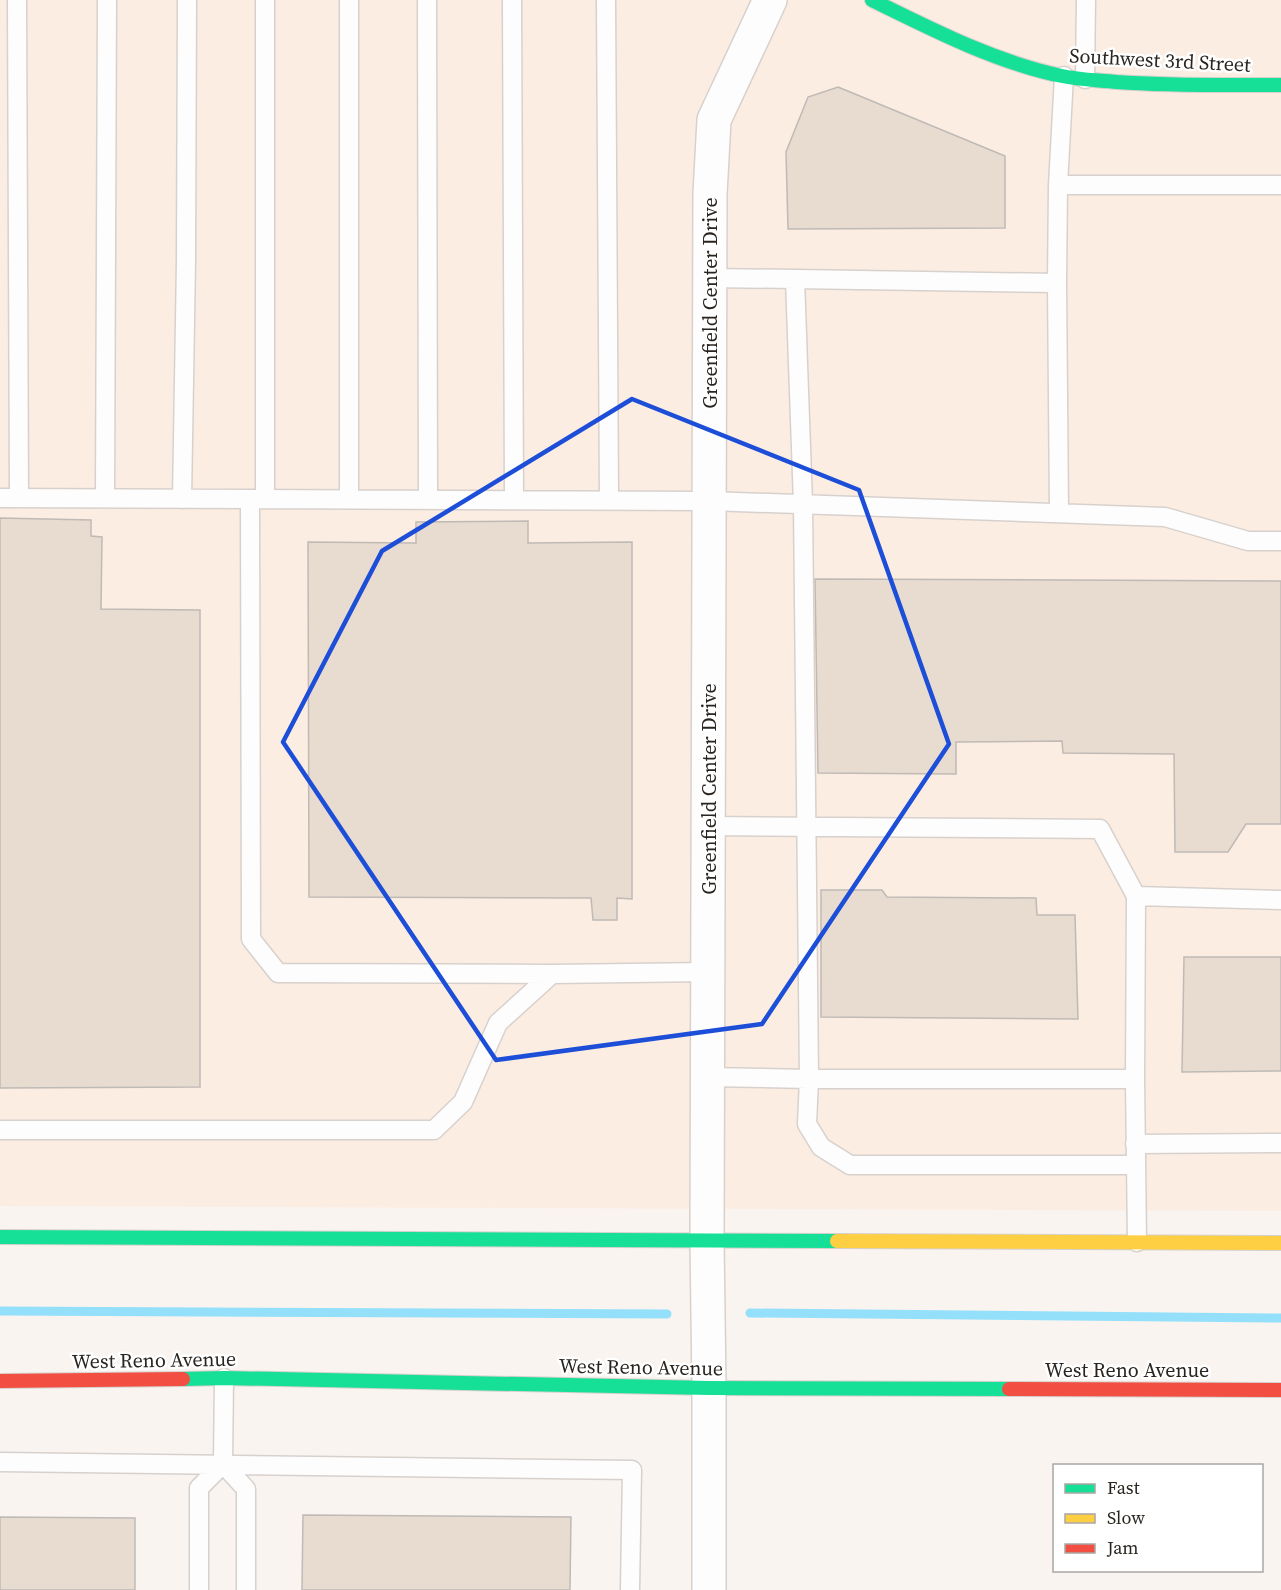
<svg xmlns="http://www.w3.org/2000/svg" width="1281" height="1590" viewBox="0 0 1281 1590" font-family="'Source Serif 4',serif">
<rect width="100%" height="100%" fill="#f9f4f0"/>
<path fill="#fcede2" d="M0,0H1281V1211L0,1206Z"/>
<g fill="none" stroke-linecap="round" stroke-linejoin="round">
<path stroke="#94e0fa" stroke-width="9" d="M0,1311L667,1314
M750,1313L1281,1318"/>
</g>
<path fill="#e8dbd0" stroke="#bfbab6" stroke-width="1.5" d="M838,87L1005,156V228L788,229L786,152L808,97Z
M0,518L91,520V536L102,537L101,609L200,610V1087L0,1088Z
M528,521V543L632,542V899L617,898V920H593L591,898L309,897L308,542L416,543V522Z
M815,579L1281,581V824H1246L1228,852H1175L1174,754L1063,753L1062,741L956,742V774L818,773Z
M821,890H882L887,897L1036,898L1037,915H1075L1078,1019L821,1017Z
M1184,957H1281V1071L1182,1072Z
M303,1515L571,1517L570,1590H302Z
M0,1517L135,1518V1590H0Z"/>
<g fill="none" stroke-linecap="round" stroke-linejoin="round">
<defs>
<path id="lane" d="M17,0L19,498
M265,0V499
M349,0V499
M427,0L428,499
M512,0L514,500
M606,0L609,500
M1085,79L1086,0
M1058,185L1064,76
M710,278L795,279
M1057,283L1059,513
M0,498L709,501L1165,517L1248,541H1281
M105,498L107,0
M182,499L186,261L187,0
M250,499L251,939L278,973L552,974
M709,826L1100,829L1136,896L1281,900
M708,1077L809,1079L803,504L795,279L1057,283L1058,185H1281
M1135,1079L1136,896
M0,1130H434L463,1102L498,1023L552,974L709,972
M1135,1144L1281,1143
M1136,1165H850L821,1147L807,1124L809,1079H1135L1137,1242
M0,1462L632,1470L630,1590
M223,1464L224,1378
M199,1590V1488L223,1464L246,1489V1590"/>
<path id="street" d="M709,1590V1388L707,1240L710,194L714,120L770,0"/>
<path id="fast" d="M872,0C933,30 995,62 1062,76C1080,80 1099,80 1117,82C1171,86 1226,85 1281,85
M0,1237L837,1241
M183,1379L224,1378L709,1388L1009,1389"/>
<path id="slow" d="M837,1241L1281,1243"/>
<path id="jam" d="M0,1381L183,1379
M1009,1389L1281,1390"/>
</defs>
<use href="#lane" stroke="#d7d1cd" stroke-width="21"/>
<use href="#street" stroke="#d7d1cd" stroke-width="36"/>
<use href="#fast" stroke="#d7d1cd" stroke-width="16"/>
<use href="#slow" stroke="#d7d1cd" stroke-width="16"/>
<use href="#jam" stroke="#d7d1cd" stroke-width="16"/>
<use href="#lane" stroke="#fefdfd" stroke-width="18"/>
<use href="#street" stroke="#fefdfd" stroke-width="33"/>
<use href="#fast" stroke="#16e098" stroke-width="14"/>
<use href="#slow" stroke="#ffcf43" stroke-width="14"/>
<use href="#jam" stroke="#f24e42" stroke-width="14"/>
</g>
<path fill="none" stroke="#1d4ed8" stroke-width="4.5" stroke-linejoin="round" d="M632,399L859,490L949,744L762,1024L496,1060L283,742L382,551Z"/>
<g text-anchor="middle" stroke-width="5" stroke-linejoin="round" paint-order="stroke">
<g font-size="20" fill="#29241f" stroke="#fff">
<text transform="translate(1160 60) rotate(3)" y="7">Southwest 3rd Street</text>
<text transform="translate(710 303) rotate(-90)" y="7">Greenfield Center Drive</text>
<text transform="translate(709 789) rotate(-90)" y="7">Greenfield Center Drive</text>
<text transform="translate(154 1360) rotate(-1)" y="7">West Reno Avenue</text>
<text transform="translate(641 1367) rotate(1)" y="7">West Reno Avenue</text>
<text x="1127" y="1377">West Reno Avenue</text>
</g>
</g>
<rect x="1053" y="1464" width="210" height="108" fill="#ffffff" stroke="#a9a7a5" stroke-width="1.5"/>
<rect x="1065" y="1484" width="30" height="9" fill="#16e098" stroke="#a9a7a5" stroke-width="1.5"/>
<text x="1107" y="1494" font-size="18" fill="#29241f">Fast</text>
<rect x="1065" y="1514" width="30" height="9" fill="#ffcf43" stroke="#a9a7a5" stroke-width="1.5"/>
<text x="1107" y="1524" font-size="18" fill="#29241f">Slow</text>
<rect x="1065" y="1544" width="30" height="9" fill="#f24e42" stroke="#a9a7a5" stroke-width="1.5"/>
<text x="1107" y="1554" font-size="18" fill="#29241f">Jam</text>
</svg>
